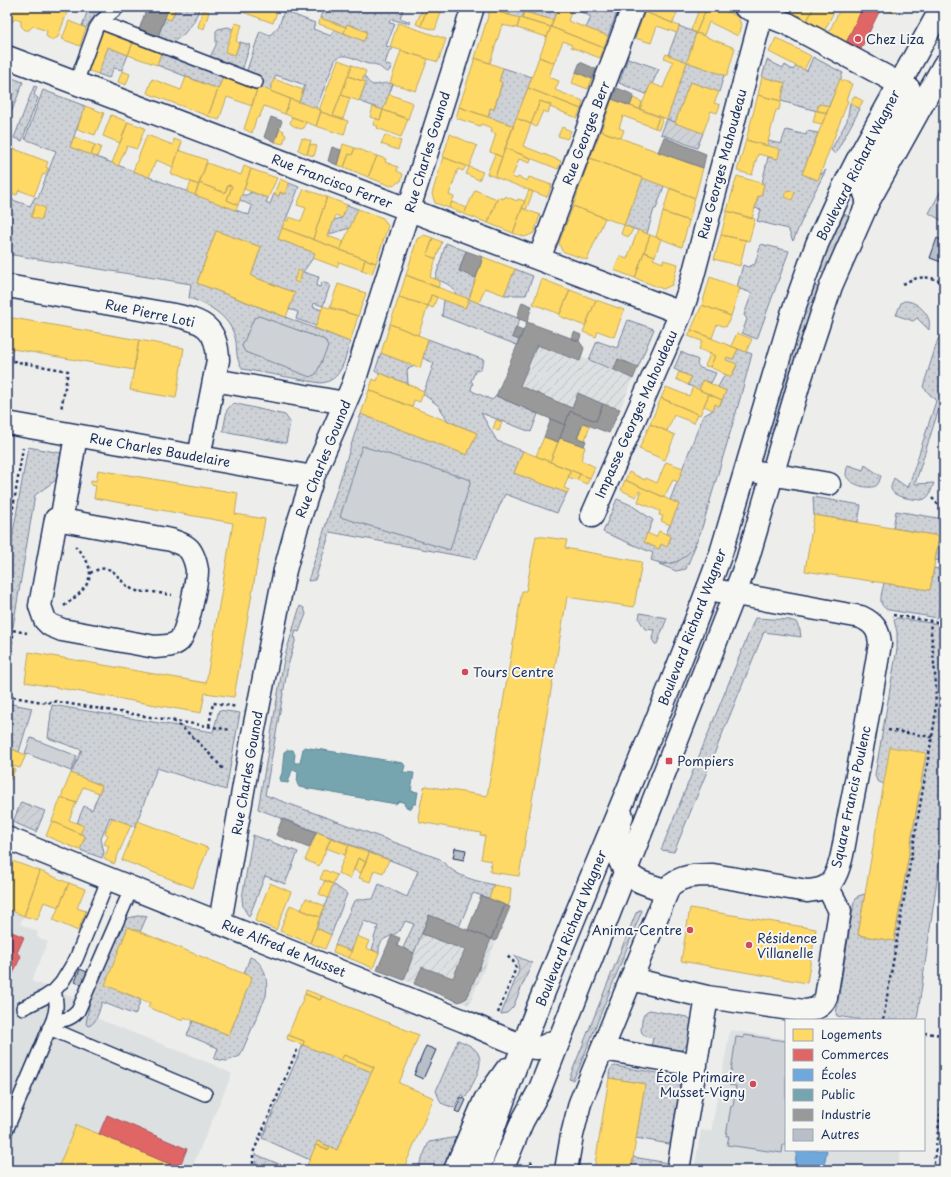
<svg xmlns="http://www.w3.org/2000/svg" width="951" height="1177" viewBox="0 0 951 1177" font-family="'Playpen Sans',sans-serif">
<defs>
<pattern id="industrial-furrows" width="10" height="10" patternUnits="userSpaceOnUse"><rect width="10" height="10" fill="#dde0e1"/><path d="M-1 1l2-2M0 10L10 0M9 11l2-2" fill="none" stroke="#bdc0c3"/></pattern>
<pattern id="grass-dots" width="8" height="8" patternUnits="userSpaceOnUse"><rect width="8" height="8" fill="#ced2d7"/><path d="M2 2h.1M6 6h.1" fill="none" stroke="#b0b5bb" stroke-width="1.8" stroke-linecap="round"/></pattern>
<pattern id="garden-furrows" width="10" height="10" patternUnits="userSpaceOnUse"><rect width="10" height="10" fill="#ced2d7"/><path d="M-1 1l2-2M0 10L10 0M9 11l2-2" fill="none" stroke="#b0b5bb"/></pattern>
</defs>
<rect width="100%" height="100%" fill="#edeeec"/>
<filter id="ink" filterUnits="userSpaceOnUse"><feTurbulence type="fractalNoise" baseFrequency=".025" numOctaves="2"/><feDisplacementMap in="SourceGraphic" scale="8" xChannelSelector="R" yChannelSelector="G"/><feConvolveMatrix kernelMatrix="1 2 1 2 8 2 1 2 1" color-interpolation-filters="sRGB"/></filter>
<g filter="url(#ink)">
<path fill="#dde0e1" d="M7,909L24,916L20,924L38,932L37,937L48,942L32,981L97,1007L96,1018L212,1064L232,1074L191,1170H7Z
M730,1030L786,1039V1150H901L898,1170H694L701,1130L711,1131Z"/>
<path fill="url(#industrial-furrows)" d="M527,322L579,341L584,348L581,357L633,379L620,409L603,404L596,421L565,425L496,396Z
M429,915L496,941L469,1005L404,980Z"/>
<path fill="url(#grass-dots)" stroke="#74809a" d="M89,7H107L90,21L86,28L82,26Z
M176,7H192L199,10L193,23L183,35L170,44L157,39L165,18L171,20Z
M324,7H404L400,18L410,22L409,24L391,19L389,23L395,24L386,46L393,48L389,51L385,64L392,67L388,72C383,71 382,68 377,65C374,64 371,64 368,64C357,61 344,50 335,60L316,109L299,102L305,85L276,75L270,91L258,86L246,73L260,31L270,35L279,26L284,11L315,23L313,29L331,36L334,29L364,41L367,32L348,24L346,27L320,18Z
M511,7H558L553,20L524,12L522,19L508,15Z
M573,7H619L608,36L586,28L591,17L573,8Z
M679,26L696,33L687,62L724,75L719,92L690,82L675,123L667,119L687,62L668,55Z
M228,27L233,29L226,52L235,55L240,42L250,45L242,71L209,59L216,45V31L218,29Z
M108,47L128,55L122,70L114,68L109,78L98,74Z
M162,50L224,74L218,89L157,65Z
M813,57L843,73L829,106L819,104L817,111L781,101L785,83L762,77L767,60L783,68L785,65L793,70L796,66L807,71Z
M628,58L659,69L652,84L651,83L646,94L619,83Z
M503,68L532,77L514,126L488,117L490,108L494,109L502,83L499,81Z
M364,75C373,93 378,80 393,84L383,110L359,101L366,83L362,81Z
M7,76L23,82L7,124Z
M34,86L37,87L34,95L38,98L22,141L14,138Z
M43,90L85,106L70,147L249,215L252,206L240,200L241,195H247L251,192L268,198L266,202L270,204L274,194L279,196L280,192L285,194L289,183L299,187L278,239L315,253L313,258L303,272L319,277L316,286L320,287L322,282L330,285L323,306L314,303L313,307L322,310L316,326L296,319L298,312L289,309L295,293L251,276L261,247L216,231L197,283L350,342C345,358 342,382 320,383L243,369C236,360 237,353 236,342C232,318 211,305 189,298L191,284L7,254V198L30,206L35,197L38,198L56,151L25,139Z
M850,103L860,109L835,154L831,150L847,121Z
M786,130L806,135L807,131L818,133L802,174L817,180L820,175L826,170L812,197L793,241L788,229L757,221L761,210L755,208L758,196H761L764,184L762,183L768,157L777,159L780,150L767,146L768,141L781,144Z
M643,178L664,186L656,209H654L647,234L624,225Z
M347,205L358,209L350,228L329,234L334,220L342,218Z
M446,243L466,251L459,271L476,278L469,299L520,319L512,337L519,340L517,345L442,316L444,300L465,308L468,300L456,295C454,285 443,282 435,279Z
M761,244L789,251L757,339L742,333L747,319L744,315L752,293L740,289V288L737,287L743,265L748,267L755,264Z
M515,269L533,276L526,295H504Z
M904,301C914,300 926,310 929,320C930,323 929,326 929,330L917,318L913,321L896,315L901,303Z
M628,320L654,329L638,367L618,359L614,370L589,360L597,341L617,348Z
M942,335H944V403L941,402L915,484L934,483C931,490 930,499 921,500C913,499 892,498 891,488C891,485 893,481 894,478L908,488L936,401L923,387L938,339Z
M428,339L484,360L480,370H476L471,381L473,383L471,389L472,391L492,400L496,396L538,414L531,432L481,413L497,441L523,451L514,473L567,493L557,513L505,494L476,559L330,532L315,580L308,581L361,414L467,455L477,433L448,421L439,406L423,394L434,363L423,358Z
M738,349L752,354L738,406L701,531C692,555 678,571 651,560L653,553L603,532L617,499L631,505L653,520L644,542L659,549L661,544L667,546L671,537L666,534L679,504L670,500L703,416L713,410L715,404L720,405L726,391L718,387L725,374L731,377L737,365L726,360L727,357L733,359Z
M681,352L698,360L697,364L700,368L716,373L711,383L703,380L699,390L688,385L691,377L674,369Z
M381,353L415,366L407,369L408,384L375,371Z
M233,403L285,415L290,422L286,443L223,431L227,410Z
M28,447L61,453L56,480L35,495L13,627L7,626V567Z
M848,465L863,470L865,465L881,476C880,479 879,483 877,485C870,491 848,484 846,475C846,472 847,468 848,465Z
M813,497L861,505L858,522L814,515Z
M896,511L944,519V561L935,560L939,536L893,528Z
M934,568L944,570V580L938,618L889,610C876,606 882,593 884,583L930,590Z
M300,606L304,608L306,614L299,632L296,631L294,637L296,638L288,666L265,795L440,859C458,878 470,879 494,885L489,898L473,893L459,927L429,915L414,953L403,948L414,924L405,921C404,924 402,928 400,930C392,939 378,935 379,953L372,950L375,939L374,938L378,926L364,921L351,951L335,945L353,903L356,900L373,899L379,884L407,897L418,871L258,809L284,659Z
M640,613L667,618L657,644H655L652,639L654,630L645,629L639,619Z
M755,618L790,620L796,622L800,630L801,637L764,632L674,852L661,850Z
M897,618L944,625V831L917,1020H861L837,1016L836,1014L854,902L858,896L865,894L858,935L894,941L926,753L884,784L877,781L875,775L897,649V632L894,620Z
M7,703L32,708L19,752L7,747Z
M52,705L213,732L219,710L240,713L226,790L157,768L135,827L110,817L101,839L104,853L102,858L80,850L85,836L80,834L83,826L77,823L84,806L92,810L102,786L71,773L82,750L48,738Z
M253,835L298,852L285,884L265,876L249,917L243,907L242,898Z
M333,884L347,894L331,935L316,928Z
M142,915L147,916L140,932L128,927L106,985L141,1000L135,1015L102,1002C99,1010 97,1024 88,1026L86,1024L90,999L122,924L128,918Z
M250,957C266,963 268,981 266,996L240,1056L227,1061L214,1059L218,1048L187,1035L193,1021L229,1035L252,977L244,974Z
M650,1010L687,1017L692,1020L689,1042L682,1050L675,1051L651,1047L653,1038C648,1037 642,1036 641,1030C642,1023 641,1012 650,1010Z
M458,1040C462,1042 468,1044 472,1047C490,1059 473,1082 466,1097L461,1095L454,1108L441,1103L436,1091Z
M303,1045L372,1072L337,1150L318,1141L310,1160L262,1138Z
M615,1066L676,1076L681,1080L671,1143L669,1144L636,1138L645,1084L609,1078C609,1073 609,1068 615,1066Z
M458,1137L444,1170H417L429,1142Z
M255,1154L293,1170H256Z
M633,1157L668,1163L666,1170H631Z"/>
<path fill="url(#garden-furrows)" stroke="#74809a" d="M667,119L703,133L697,148L661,134Z
M842,213L850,217L825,274L818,271Z
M812,285L820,288L799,347L773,434L768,433L793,345Z
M696,544L686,569L676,571L659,564C678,565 685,558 696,544Z
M21,802L45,811L36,832L13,822Z
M639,910H641V913L579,1068L573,1080L569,1079L636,913Z
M514,955L532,963L513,1007L507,1013L501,1014L519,971L518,960Z"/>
<path fill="#ced2d7" stroke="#74809a" d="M944,185V222L929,213Z
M259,316L325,340L328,347L316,374L310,377L245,352L242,346L254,318Z
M362,446L471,480L450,550L340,517Z
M31,738L77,756L71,771L25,753Z
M744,1035L786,1041V1145H783L782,1153L727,1145L729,1136H726L731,1106H733L736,1086L729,1085L736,1037L744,1038Z"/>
<path fill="#ffd966" stroke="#bba664" d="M7,7H69L58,37L52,40L47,37L46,35L47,31L33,26L29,30H25L21,26V21L15,19L11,23H7Z
M169,7H176L171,20L165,18Z
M229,7H273L278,9L273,23Z
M427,7H443L435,30L421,26Z
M494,7H511L508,15L493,10Z
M558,7H573L568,21L608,36L604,48L551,27Z
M647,7H663V8L677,13L673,23L645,12Z
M700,7H707L696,33L691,30Z
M707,7H718L738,17L741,25L738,36L709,22L704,35L696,33Z
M788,7H814L806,23L786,13Z
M814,7H836L824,32L806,23Z
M841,7H863L846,43L828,34Z
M878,7H897L894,13Z
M203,10L209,12L204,29L198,27Z
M490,10L520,18L517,28L502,25L490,63L475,58Z
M421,12L425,14L421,26L416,24Z
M524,12L553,20L551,27L522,19Z
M645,12L679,26L677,33L657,26L651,43L635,38Z
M320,18L346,27L344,33L319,24Z
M520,18L551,27L547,37L517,28Z
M69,21L86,28L80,46L62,39Z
M235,23L242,25L236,41L239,43L235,55L225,52Z
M398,23L446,39L438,62L390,47Z
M347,24L367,32L364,41L344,33Z
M551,27L604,48L600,58L571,47L572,45L563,41L554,63L539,57Z
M102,28L134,40L128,55L108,47L98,74L87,70Z
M696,33L735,48L727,76L687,62Z
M776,38L811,56L804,70L769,52Z
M134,40L162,50L157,65L128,55Z
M401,51L428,59L416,91L390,83Z
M666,54L687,62L667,119L640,109L651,83L663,88L673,62L664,58Z
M539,57L554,63L549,77L559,81L555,90L583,101L581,109L528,88Z
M475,58L503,68L499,81L502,82L494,109L490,108L488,117L459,107Z
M338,60L352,65L333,116L321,112V110H319Z
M352,65L366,71L362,81L348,76Z
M122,71L130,74L126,85L118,82Z
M576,72L592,79L588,89L572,83Z
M224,74L258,86L252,106L227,97L219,120L208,116Z
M348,76L366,82L359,101L341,95Z
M186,77L218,89L208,116L147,93L152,79L181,90Z
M762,77L785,83L781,101L758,95Z
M274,79L303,90L299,102L270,91Z
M840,79L852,84L846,100L848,101L818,180L802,174Z
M690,82L719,92L714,103L720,105L717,113L711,111L703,133L675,123Z
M258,86L290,99L285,114L264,106L260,116L256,119L252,133L244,129Z
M528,88L581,109L577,118L550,107L551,105L540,101L531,124L516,118Z
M389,94L413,103L408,119L383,110Z
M341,95L350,98L343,119L333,116Z
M758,95L781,101L779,110H776L767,146L746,140Z
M854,96L863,101L859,108L850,103Z
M633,98L642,102L640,109L630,106Z
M290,99L321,110L316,126L285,114Z
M612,99L659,117L655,128L623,116L619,128L624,130L621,138L601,131Z
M540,101L551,105L548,113L543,111L536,127L531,124Z
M819,104L829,106L827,113L817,111Z
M85,106L104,113L95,135L77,129Z
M373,107L383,110L380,120L370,117Z
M459,107L514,126L502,157L490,152L496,134L491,132L492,128L481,124L480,126L456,118Z
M383,110L408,119L401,137L377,128L378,126L373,125L375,118L380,120Z
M816,110L827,113L822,124L813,122Z
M321,112L348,121L344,135L316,126Z
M111,115L128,122L120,143L103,136Z
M292,117L306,122L304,128L300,129L292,125L290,123Z
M659,117L663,118L659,129L655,128Z
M516,118L531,124L523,146L561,161L558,169L505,148Z
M128,122L145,128L137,149L127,146L118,166L112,163Z
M562,127L571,131L567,139L558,136Z
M280,129L284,131L283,133L286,135L283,144L275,142Z
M601,131L703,168L695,198L590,158Z
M450,134L477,146L469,167L443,157Z
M147,135L173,145L174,139L182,142L173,167L156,160L149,177L133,171Z
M385,135L401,141L398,150L381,144Z
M74,137L95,145L91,155L70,147Z
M302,138L311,141L307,154L298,150Z
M746,140L780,149L778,159L758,154L752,175L737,171Z
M310,144L317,146L314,156L307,154Z
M343,144L355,148L352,155L349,154L344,167L337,165Z
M95,145L101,147L97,157L91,155Z
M7,146L48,162L46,167L48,168L45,175L43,174L34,196L19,190L17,195L7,192Z
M355,148L377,156L368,177L344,167L349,154L352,155Z
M505,148L531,158L530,163L519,159L512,177L517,179L518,177L527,181L529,177L552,185L547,197L495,177Z
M179,150L207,160L199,185L171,174Z
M495,154L502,157L495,177L487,174Z
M377,156L386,159L385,162L398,167L397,171L403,174L401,181L391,186L368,177Z
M443,157L466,166L463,171L458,169L449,195L454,197L449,208L435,203L432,194Z
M590,158L643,178L624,225L573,206Z
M207,163L241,175L244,166L251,169L238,205L227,200L232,186L228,185L225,193L199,183Z
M469,167L483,172L479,180L466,174Z
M251,169L277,178L268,198L244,189Z
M737,176L764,184L761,196H758L752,219L727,211Z
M280,179L289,183L285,194L280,192L279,196L274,194Z
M191,182L199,185L195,195L187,192Z
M199,183L225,193L228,185L232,186L227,200L238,205L236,210L195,195Z
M670,188L695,198L689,221L663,212Z
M304,189L327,197L313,239L282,228L285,220L288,221L289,217L301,221L306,208L297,205Z
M475,190L497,199L488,223L464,214Z
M529,190L533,192L526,210L522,208Z
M787,190L795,192L792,200L785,197Z
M505,196L517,201L518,199L525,201L513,233L488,223L498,197L504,199Z
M327,197L347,205L342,218L336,215L328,236L344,242L340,250L313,239Z
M452,202L467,208L464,214L449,208Z
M36,204L45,208L41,220L31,217Z
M573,206L605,218L587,260L562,251L559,243Z
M522,208L540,215L534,233L525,237L513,233Z
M358,209L383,218L388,226L376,263L340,250Z
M727,211L755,219L749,241L721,235Z
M663,212L689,221L682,247L656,237Z
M624,225L633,229L629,237L621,234Z
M282,228L365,259L362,270L339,262L337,267L313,258L315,253L278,239Z
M638,230L650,235L635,278L614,270L620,256L627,259Z
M216,231L261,247L251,276L295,293L286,317L197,283Z
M424,235L433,238L427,255L436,259L430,277L440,281L438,288L406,275L417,239Z
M650,235L661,239L655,256L644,252Z
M721,235L746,240L740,266L714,259Z
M433,238L442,242L436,259L427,255Z
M644,252L655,256L653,259L663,263V260L678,264L672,285L663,289L635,278Z
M483,257L515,269L504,295L485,288L479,303L469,299Z
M365,259L376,263L372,274L362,270Z
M298,270L302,272L299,283L294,281Z
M406,275L469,299L465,308L431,295L428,306L399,297Z
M710,277L740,288L731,316L702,305Z
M542,279L570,290L560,314L533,304Z
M338,284L366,293L358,316L330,307Z
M570,290L596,300L585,326L559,316Z
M431,295L437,297L433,308L428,306Z
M399,297L428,306L418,335L390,324Z
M596,300L624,310L614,337L598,331L596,337L583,332Z
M702,305L731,316L726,327L717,324L712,338L691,330Z
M323,306L358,316L350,342L315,328Z
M7,317L139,340L134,370L7,348Z
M390,324L428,339L420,368L381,353Z
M691,330L738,349L733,359L727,357L726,360L737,364L731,377L710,367L715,356L699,349L702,341L688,336Z
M737,333L752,339L746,352L731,346Z
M139,340L184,348L176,398L130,390Z
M710,354L715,356L710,367L705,366Z
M679,372L691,377L688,385L676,379Z
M380,373L424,391L420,402L414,400L412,407L369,390L373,379L377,381Z
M703,380L726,391L722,400L699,390Z
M666,387L689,396L693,387L709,394L700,415L661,398Z
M369,390L477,433L467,455L361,414Z
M709,394L722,400L719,406L715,404L713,410L704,406Z
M661,398L698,414L694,423L674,415L667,431L650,424Z
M496,420L502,422L499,431L493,429Z
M583,423L590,425L585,440L577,438Z
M650,424L675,435L665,460L639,449Z
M544,437L558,442L550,462L536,456Z
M560,438L585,447L581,460L595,467L590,478L550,462Z
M523,451L571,470L564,488L569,490L567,493L514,473Z
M666,462L683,468L678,482L673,480L664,497L625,480L629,472L645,480L646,478L657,483Z
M98,470L238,493L235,514L265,519L234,697L205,693L201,713L25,682L29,652L206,683L233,523L94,498L96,486L91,485V480L96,481Z
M571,470L580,474L577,480L568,477Z
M580,474L590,478L587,484L577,480Z
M625,480L679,504L670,525L661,521L663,516L659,515L660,511L638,502L641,492L639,491L636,497L621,490Z
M814,515L939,536L930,590L805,571Z
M659,531L671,536L667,547L661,544L659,549L644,542L647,533L656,537Z
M536,536L567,540L565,548L642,562L634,607L567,597L519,876L490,872L491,861L481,859L485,836L480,835L481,833L420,822L418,817L424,788L426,786L487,796L522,591H526Z
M7,747L26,755L20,768L13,766L15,770L10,780L7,781Z
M890,747L926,753L894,941L858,935Z
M71,773L102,786L99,793L83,787L76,803L61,797Z
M61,797L76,803L69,820L84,826L80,834L52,821Z
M112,818L131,825L114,864L104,859L109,846L104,844L108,835L105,833Z
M52,821L85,836L80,850L46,836Z
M138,821L208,848L193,888L122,860Z
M317,832L331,838L319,866L305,860Z
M331,838L349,845L345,855L326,848Z
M349,845L369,853L366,862L358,858L350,879L338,873Z
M369,853L389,860L383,873L374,870L370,882L359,878Z
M358,858L366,862L361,873L354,870Z
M12,861L40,871L24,916L7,909V873Z
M324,870L337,875L333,884L320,879Z
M40,871L69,883L59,907L44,902L37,920L24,916Z
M325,880L333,884L328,898L319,894Z
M69,883L85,889L77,908L86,911L78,931L53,920Z
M270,883L291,892L276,930L255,921Z
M494,885L511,888L510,901L508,906L489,898Z
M306,898L325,906L320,917L301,910Z
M290,905L320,917L310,943L280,931Z
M690,908L816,929L807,983L681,961Z
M128,927L252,977L229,1035L184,1017L183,1021L150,1008L148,1007L150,1003L105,985Z
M316,928L331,935L325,949L310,943Z
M357,936L369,941L366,948L379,953L373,968L349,958Z
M335,945L351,951L349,958L333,952Z
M306,990L322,996L320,1000L305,994Z
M305,994L320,1000L322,996L419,1035L399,1083L434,1098L403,1170H305L316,1145L329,1150L330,1147L337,1150L374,1067L344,1055L341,1060L303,1045L304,1041L288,1035Z
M288,1035L304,1041L303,1045L287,1039Z
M344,1055L374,1067L372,1072L341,1060Z
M609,1078L645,1084L631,1170H594Z
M76,1125L99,1134L184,1170H57Z
M317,1141L330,1147L329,1150L316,1145Z"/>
<path fill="#e06666" stroke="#a55664" d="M863,7L881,8L860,51L846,43Z
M7,930L24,937L17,953L21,956L7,987Z
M107,1115L187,1149L179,1168L99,1134Z"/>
<path fill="#6fa8dc" stroke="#5684b6" d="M797,1150H827L823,1170H794Z"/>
<path fill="#76a5af" stroke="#5b8297" d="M304,747L403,763L405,766L403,772L414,773L411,791L418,792L416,804H413L412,808H408L404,805L405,803L399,801L396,804L299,787L297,783L298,771L292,770L288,783L281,782L280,778L282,773L284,752L287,750H293L295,755L294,761L295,763H300L303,749Z"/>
<path fill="#999" stroke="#737987" d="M147,7H169L158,36L139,30Z
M580,62L596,69L592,79L576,72Z
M617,88L634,95L630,106L612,99Z
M271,117L282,121L275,142L264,137Z
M664,137L706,154L703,168L658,152Z
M332,147L341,150L337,165L328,161Z
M466,251L483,257L476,278L459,271Z
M522,302L532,306L527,322L517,318Z
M527,322L579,341L584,348L580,361L537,345L520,386L572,408L578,393L603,404L596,421L570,411L565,425L496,396Z
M516,328L523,331L519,340L512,337Z
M574,332L581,335L579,341L572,339Z
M618,359L638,367L633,379L614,370Z
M603,404L620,409L609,433L583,423L577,438L586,441L584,446L560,438L570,411L596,421Z
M551,419L565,425L558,442L544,437Z
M282,819L316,832L309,848L276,835Z
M481,896L505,905L491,939L468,930Z
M505,905L510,907L496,941L491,939Z
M429,915L491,939L467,998L459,1002L414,984L422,967L453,978L465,950L422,934Z
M392,935L400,938L397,946L414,953L404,980L377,970Z"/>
<path fill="#b9bfc8" stroke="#1b2f5e" d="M937,238L944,241V263L930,258Z
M455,848L466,850L464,860L453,858Z
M80,969L87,972L82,985L75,982Z
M426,1046L436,1050L423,1079L414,1075Z
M461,1097L466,1100L460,1113L455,1111Z"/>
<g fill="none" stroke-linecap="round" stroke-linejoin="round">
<defs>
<path id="lane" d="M100,22L256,82
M76,83L96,28L100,22L118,7
M23,1008L45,997L54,991L62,982L76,959L109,878
M53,1020C64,1021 71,1019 78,1011L132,887
M49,1028L205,1094
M7,1128L53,1020C57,1009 57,1002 54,991"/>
<path id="street" d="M745,7L788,24L909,89V98L863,182V187L868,202
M7,57L681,313
M539,259L633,7
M7,286L174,315C203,321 217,327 218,360L199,457
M214,380L345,403
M7,423L313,477
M746,470L829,484
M592,516L681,313L690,287L762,14
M56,519L171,540C178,543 187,545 191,552C194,557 196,564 197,570C197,581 187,635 179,641C172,647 164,646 155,647L62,630L50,625L45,620L40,606Z
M61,521L76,436
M622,816C615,840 612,865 637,880C646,885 657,887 667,891
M7,838L464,1021C478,1027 525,1049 537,1048C546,1047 553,1042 560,1038
M220,922L253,734L285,570L296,530L313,477L353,385L473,7
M631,979L707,997
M603,1049L696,1065
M566,1170L572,1135L580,1103L669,887C680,875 698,875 713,875L807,891C817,890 826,889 832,881C843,865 845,835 849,816C861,759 870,702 880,644C879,630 874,623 861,617L708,589
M678,1170L707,997L804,1011C815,1010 822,1007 826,997L840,911L827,886"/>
<path id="primary" d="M455,1170L485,1100L507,1069
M478,1170C499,1115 517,1059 539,1004C600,853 666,705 721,553L792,314L817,244L836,202L858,159L942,7
M502,1170L522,1122L540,1089L735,593L747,561L800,380L831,286L868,202L944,65"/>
</defs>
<use href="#lane" stroke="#1b2f5e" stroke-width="16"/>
<use href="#street" stroke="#1b2f5e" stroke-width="25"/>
<use href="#primary" stroke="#1b2f5e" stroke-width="25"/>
<path stroke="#1b2f5e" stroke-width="2.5" stroke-dasharray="3 3" stroke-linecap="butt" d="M903,284C919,275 927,276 944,282
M7,360L68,371L61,410
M932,498L944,511
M7,544L23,448
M90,573C117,559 115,582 134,590C141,593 147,591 153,592C159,593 165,594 172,595
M64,606C77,596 96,583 88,564C86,558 79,551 75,546
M893,615L944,623
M940,622L944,601
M7,629L27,633
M7,667L14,630
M7,696L48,703L52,701L231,730
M173,721C193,735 208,752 224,770
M209,726L213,703L237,707
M888,730L932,737
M498,1013L516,968L513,961L507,956
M883,1020L935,719L936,685L930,621
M924,1033L944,1035
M253,1170V1153L298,1048
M529,1170L532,1161
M933,1170L944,1085"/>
<use href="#lane" stroke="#f6f6f2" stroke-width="13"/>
<use href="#street" stroke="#f6f6f2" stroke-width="22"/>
<use href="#primary" stroke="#f6f6f2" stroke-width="22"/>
</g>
</g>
<g fill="#d1495b" stroke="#f6f6f2" stroke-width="1.5">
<circle cx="858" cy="39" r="4"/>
<circle cx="465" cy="672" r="4"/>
<rect x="665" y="757" width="8" height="8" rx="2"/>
<circle cx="690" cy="930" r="4"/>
<circle cx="749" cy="945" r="4"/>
<circle cx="753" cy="1084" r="4"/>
</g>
<g text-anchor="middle" stroke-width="4" stroke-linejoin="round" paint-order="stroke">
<g font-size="13" fill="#1b2f5e" stroke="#f6f6f2" text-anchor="start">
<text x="866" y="44">Chez Liza</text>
<text x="473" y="677">Tours Centre</text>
<text x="677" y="766">Pompiers</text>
<text x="682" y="935" text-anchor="end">Anima-Centre</text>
<text x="757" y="943">Résidence<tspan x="757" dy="15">Villanelle</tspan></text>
<text x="745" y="1082" text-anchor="end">École Primaire<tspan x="745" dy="15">Musset-Vigny</tspan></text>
</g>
<g font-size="13" fill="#1b2f5e" stroke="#f6f6f2">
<text transform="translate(586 133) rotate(-69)" y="5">Rue Georges Berr</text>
<text transform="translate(427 152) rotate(-73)" y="5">Rue Charles Gounod</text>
<text transform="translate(722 164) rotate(-75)" y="5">Rue Georges Mahoudeau</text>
<text transform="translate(858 165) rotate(-63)" y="5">Boulevard Richard Wagner</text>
<text transform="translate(332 181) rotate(21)" y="5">Rue Francisco Ferrer</text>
<text transform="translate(150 313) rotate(12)" y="5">Rue Pierre Loti</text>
<text transform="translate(636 414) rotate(-66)" y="5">Impasse Georges Mahoudeau</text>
<text transform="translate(160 450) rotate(10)" y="5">Rue Charles Baudelaire</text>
<text transform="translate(323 459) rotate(-68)" y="5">Rue Charles Gounod</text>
<text transform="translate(692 627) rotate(-69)" y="5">Boulevard Richard Wagner</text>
<text transform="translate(247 773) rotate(-80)" y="5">Rue Charles Gounod</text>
<text transform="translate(851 797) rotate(-78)" y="5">Square Francis Poulenc</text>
<text transform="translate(571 928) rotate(-68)" y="5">Boulevard Richard Wagner</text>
<text transform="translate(284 948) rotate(22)" y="5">Rue Alfred de Musset</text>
</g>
</g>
<rect width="951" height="1177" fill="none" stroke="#f6f6f2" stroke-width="24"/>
<rect x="12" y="12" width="927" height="1153" fill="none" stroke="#1b2f5e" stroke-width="1.5" filter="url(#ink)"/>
<rect x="785" y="1019" width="140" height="132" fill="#f6f6f2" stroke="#9ea6b7"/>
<rect x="793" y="1029" width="20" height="12" fill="#ffd966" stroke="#9ea6b7"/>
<text x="821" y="1039" font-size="12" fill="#1b2f5e">Logements</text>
<rect x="793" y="1049" width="20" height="12" fill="#e06666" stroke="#9ea6b7"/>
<text x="821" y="1059" font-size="12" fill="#1b2f5e">Commerces</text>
<rect x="793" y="1069" width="20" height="12" fill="#6fa8dc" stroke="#9ea6b7"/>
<text x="821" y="1079" font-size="12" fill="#1b2f5e">Écoles</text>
<rect x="793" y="1089" width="20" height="12" fill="#76a5af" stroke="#9ea6b7"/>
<text x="821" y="1099" font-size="12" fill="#1b2f5e">Public</text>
<rect x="793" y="1109" width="20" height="12" fill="#999999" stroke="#9ea6b7"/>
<text x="821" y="1119" font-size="12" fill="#1b2f5e">Industrie</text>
<rect x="793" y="1129" width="20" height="12" fill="#b9bfc8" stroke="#9ea6b7"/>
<text x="821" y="1139" font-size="12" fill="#1b2f5e">Autres</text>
</svg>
